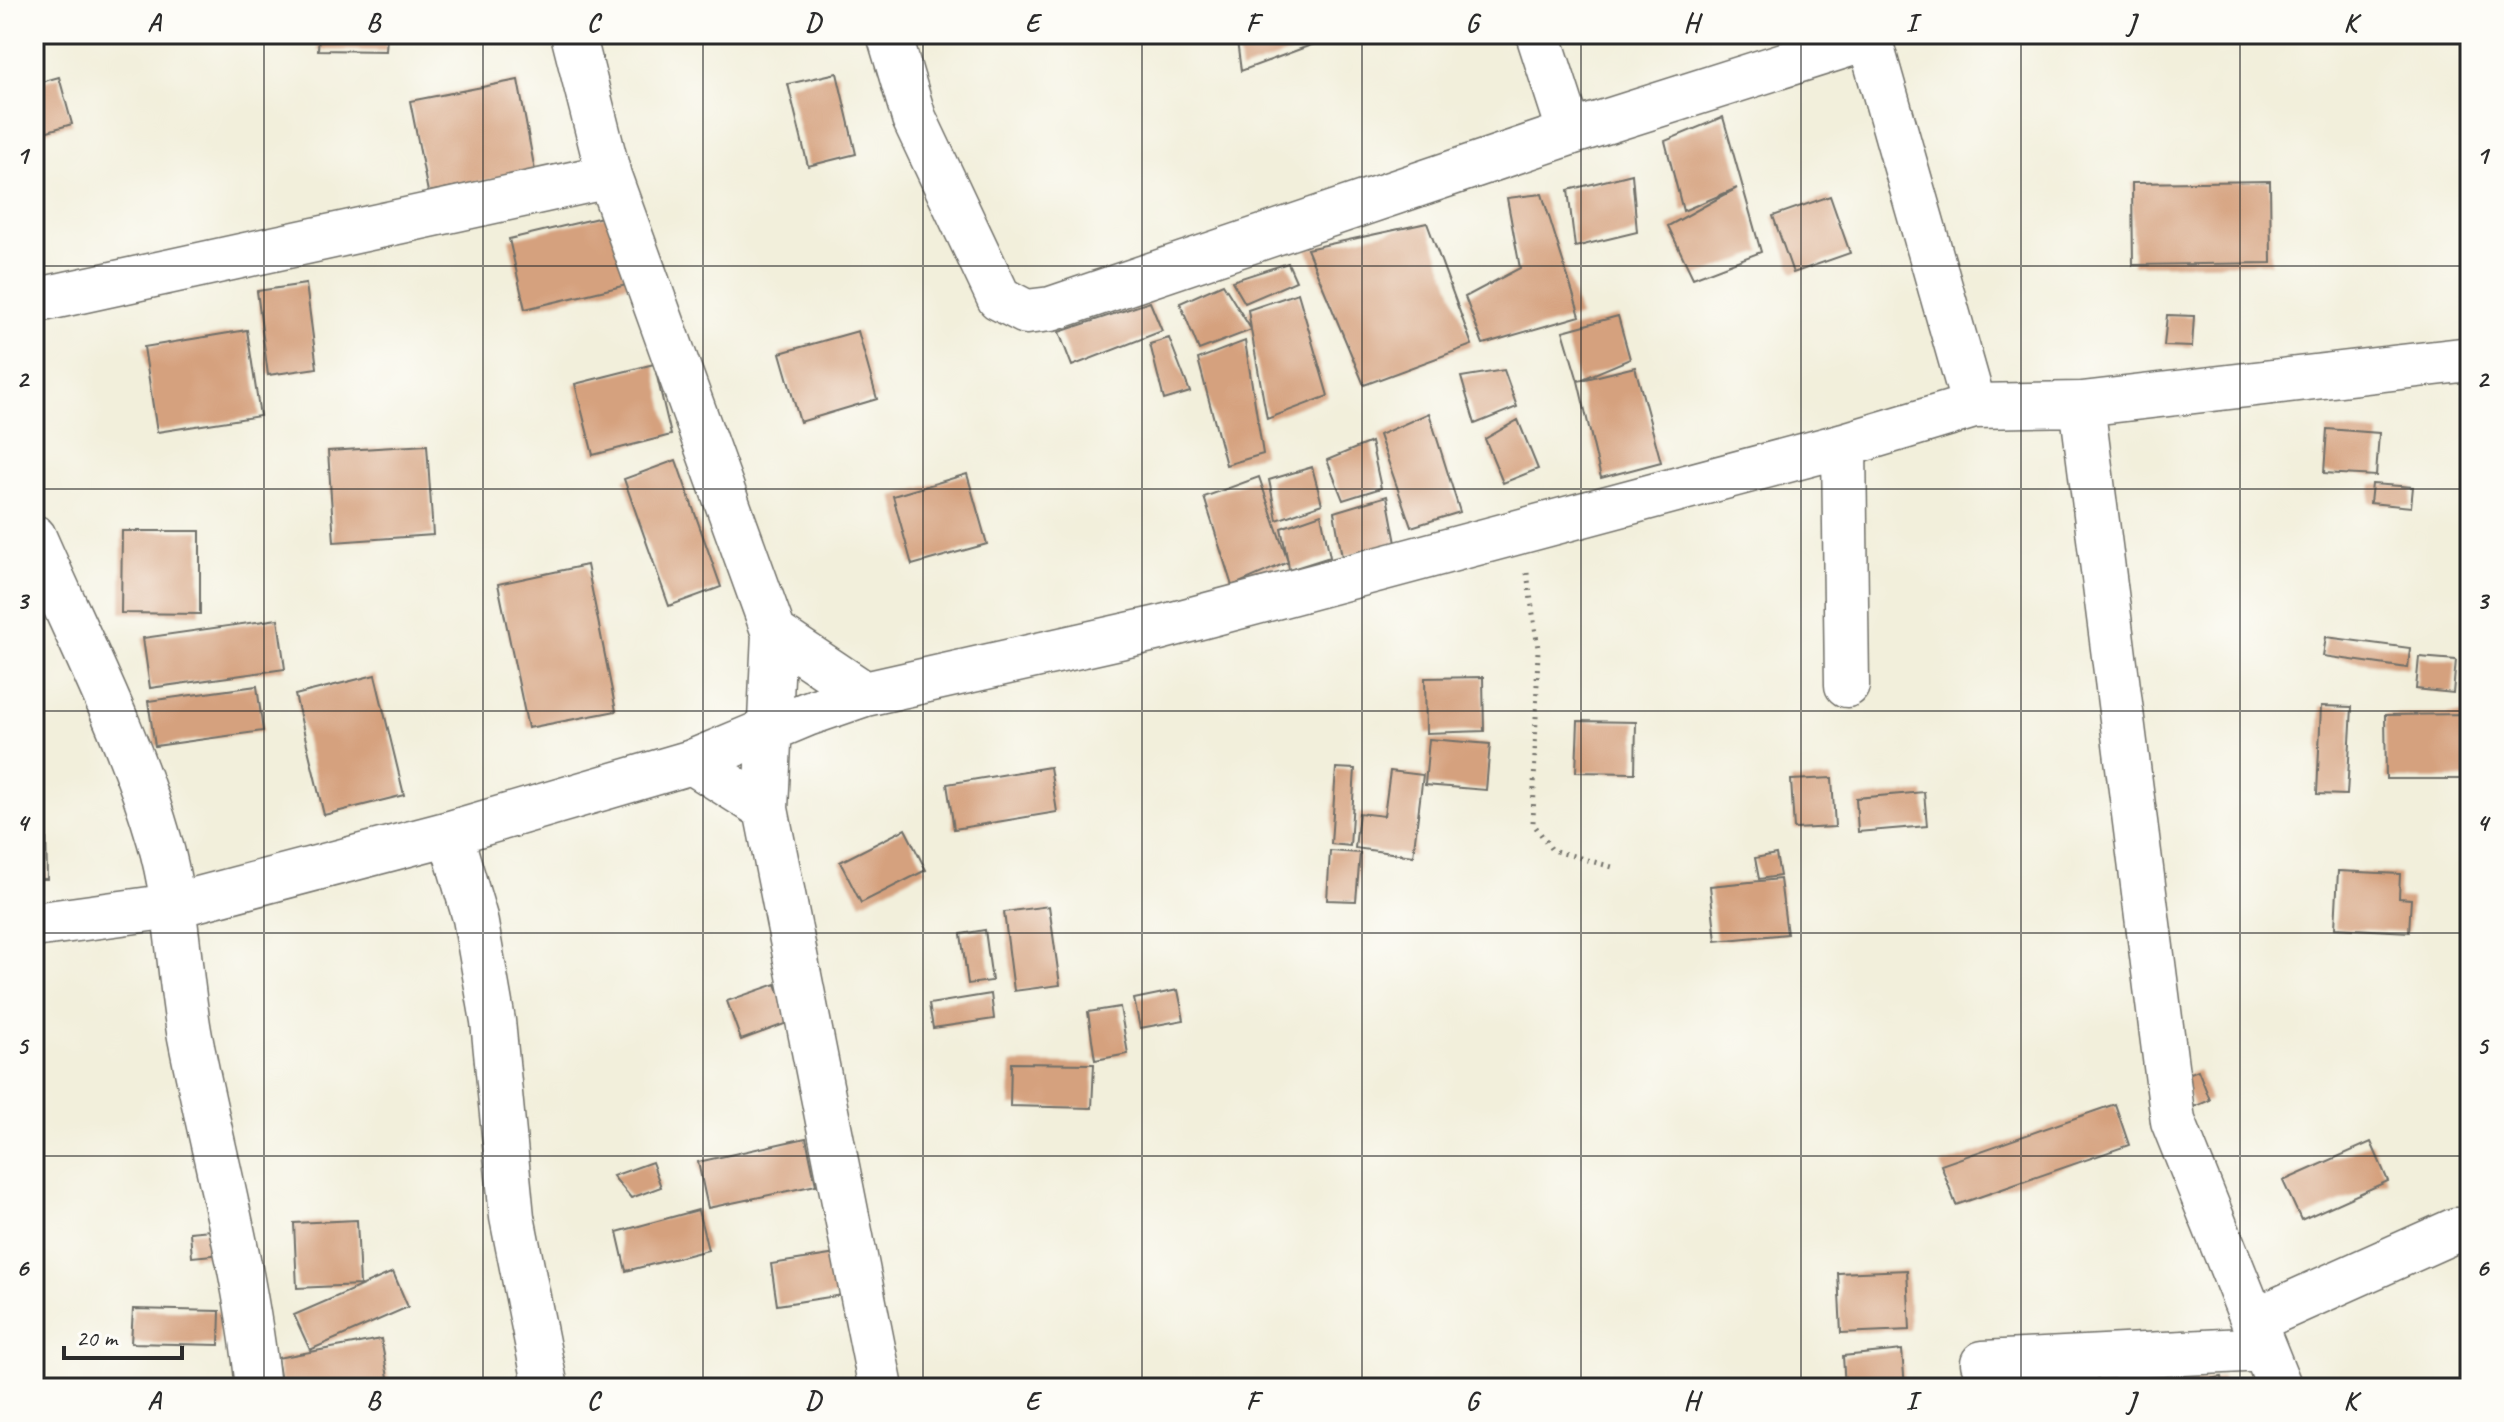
<svg xmlns="http://www.w3.org/2000/svg" width="2504" height="1422" viewBox="0 0 2504 1422" font-family="Caveat,sans-serif">
<rect width="100%" height="100%" fill="#fdfcf7"/>
<filter id="ink" filterUnits="userSpaceOnUse"><feTurbulence type="fractalNoise" baseFrequency=".0125" numOctaves="2"/><feDisplacementMap in="SourceGraphic" scale="16" xChannelSelector="R" yChannelSelector="G"/><feConvolveMatrix kernelMatrix="1 2 1 2 8 2 1 2 1" color-interpolation-filters="sRGB"/></filter>
<filter id="wash" filterUnits="userSpaceOnUse"><feTurbulence type="fractalNoise" baseFrequency=".006" numOctaves="4" result="noise"/><feDisplacementMap in="SourceGraphic" scale="32" xChannelSelector="R" yChannelSelector="G"/><feGaussianBlur stdDeviation="1.8" result="paint"/><feColorMatrix in="noise" values="0 0 0 0 0 0 0 0 0 0 0 0 0 0 0 0 0 1.4 0 .05"/><feComposite in="paint" operator="in"/></filter>
<g filter="url(#wash)">
<rect width="100%" height="100%" fill="#f2efdb"/>
<g id="blocks">
<path fill="#d5a17e" d="M319,34H387L386,51L318,50Z
M1236,34H1330V38L1241,71Z
M837,73L856,154L808,166L788,84Z
M59,77L72,124L34,135V84Z
M518,80L535,171L428,192L410,101Z
M1723,117L1761,252L1693,278L1668,226L1737,188L1683,211L1665,141Z
M1632,174L1637,232L1575,247L1568,190Z
M2270,181L2271,263L2133,265L2132,183Z
M1542,194L1580,316L1483,344L1465,297L1520,268L1507,198Z
M1830,196L1850,253L1793,273L1773,216Z
M619,213L635,283L525,309L509,239Z
M1427,223L1472,345L1364,385L1307,249Z
M1288,263L1296,281L1245,303L1232,281Z
M306,284L317,368L268,375L257,291Z
M1223,284L1251,329L1248,310L1298,293L1328,396L1267,419L1251,330L1199,350L1180,303Z
M1150,302L1162,331L1072,366L1059,332Z
M2167,315L2194,316L2192,347L2164,346Z
M1618,316L1630,359L1578,381L1563,331Z
M247,330L260,416L157,432L144,347Z
M858,331L877,399L800,422L780,353Z
M1169,338L1190,392L1164,400L1150,344Z
M1245,341L1263,454L1226,465L1198,359Z
M654,364L671,435L593,455L575,384Z
M1635,367L1661,462L1601,478L1578,381Z
M1504,370L1517,407L1475,424L1461,377Z
M1429,413L1460,512L1411,527L1379,435Z
M1518,420L1538,469L1503,483L1485,439Z
M2327,429L2379,433L2376,476L2324,473Z
M1371,442L1381,488L1343,500L1327,460Z
M427,445L433,535L334,542L328,451Z
M676,460L721,587L669,606L624,479Z
M1312,467L1322,504L1277,520L1269,480Z
M967,474L987,544L912,565L893,496Z
M1259,477L1288,562L1281,528L1321,514L1330,557L1289,570L1288,562L1232,586L1204,497Z
M2372,484L2413,487L2411,507L2370,503Z
M1387,496L1396,543L1342,557L1334,512Z
M122,531H200V614L121,613Z
M587,565L616,711L528,728L498,584Z
M278,619L285,669L150,688L143,638Z
M2326,637L2410,648L2408,668L2323,656Z
M2419,657L2456,660L2453,693L2416,689Z
M375,675L404,795L324,815L295,695Z
M1483,677L1484,731L1426,733L1425,678Z
M257,686L263,731L155,746L148,701Z
M2321,706L2352,707L2347,795L2317,794Z
M2470,714V779H2386L2385,715Z
M1578,721L1636,722L1635,773L1576,772Z
M1429,739L1490,744L1486,790L1425,785Z
M1050,767L1057,812L954,829L947,784Z
M1336,768L1355,769L1350,846L1331,844Z
M1390,771L1423,775L1413,856L1355,848L1359,813L1384,816Z
M1832,778L1835,827L1794,829L1791,780Z
M1924,792L1927,826L1858,832L1856,798Z
M34,828H46L47,879H34Z
M905,829L926,870L861,903L840,862Z
M1330,851L1360,853L1356,901L1327,900Z
M1776,854L1780,876L1759,879L1755,858Z
M2338,871L2400,874L2399,898L2411,899L2409,932L2335,928Z
M1780,879L1787,934L1716,941L1710,886Z
M1049,906L1060,985L1014,991L1004,912Z
M985,930L992,981L968,984L961,934Z
M776,984L790,1022L741,1040L727,1001Z
M1178,990L1184,1020L1140,1028L1134,999Z
M991,994L994,1019L933,1028L929,1004Z
M1120,1007L1128,1054L1095,1060L1088,1012Z
M1011,1063L1094,1064L1092,1108L1010,1106Z
M2198,1070L2210,1100L2194,1107L2181,1077Z
M2115,1104L2129,1145L1956,1205L1941,1165Z
M806,1138L816,1185L708,1208L698,1162Z
M2371,1142L2388,1181L2301,1220L2283,1181Z
M652,1162L661,1187L631,1198L613,1176Z
M698,1210L708,1250L626,1271L617,1232Z
M357,1220L360,1285L297,1288L294,1223Z
M221,1229L223,1254L192,1257L190,1232Z
M837,1254L843,1295L777,1305L771,1264Z
M1907,1270L1910,1330L1841,1333L1838,1273Z
M393,1272L408,1307L310,1350L294,1315Z
M133,1309L220,1311L219,1345L131,1343Z
M381,1339L390,1388H282L277,1358Z
M1902,1350L1905,1388H1845L1843,1356Z
M2222,1377L2224,1388H2180L2179,1384Z"/>
</g>
</g>
<g filter="url(#ink)">
<use href="#blocks" fill-opacity="0" stroke="#717069" stroke-width="2"/>
<g fill="none" stroke-linecap="round" stroke-linejoin="round">
<defs>
<path id="minor" d="M573,34L609,176L774,633L865,694
M889,34L914,118L999,298L1026,312L1051,309L1570,133L1869,38
M1538,34L1570,133
M1868,34L1974,406
M34,301L609,176
M2082,404L2173,1121L2280,1388
M1844,445L1847,685
M34,537C77,636 129,735 159,839C178,903 178,972 190,1037C213,1154 246,1269 258,1388
M774,633L766,809L881,1388
M692,762L766,809
M450,833L475,918L493,1021L512,1217L546,1388
M34,925L172,906L450,833L692,762L807,714L865,694L1159,628L1844,445L1974,406L2082,404L2470,359
M2253,1321L2456,1230
M1983,1363L2264,1349"/>
</defs>
<use href="#minor" stroke="#717069" stroke-width="47"/>
<path stroke="#717069" stroke-width="5" stroke-dasharray="2 6" stroke-linecap="butt" d="M1527,573L1538,648L1533,823L1552,850L1612,867"/>
<use href="#minor" stroke="#fff" stroke-width="44"/>
</g>
</g>
<path fill="none" stroke="#2b2b2b" stroke-width="2" stroke-opacity="0.55" d="M264,34V1388M483,34V1388M703,34V1388M923,34V1388M1142,34V1388M1362,34V1388M1581,34V1388M1801,34V1388M2021,34V1388M2240,34V1388M34,266H2470M34,489H2470M34,711H2470M34,933H2470M34,1156H2470"/>
<rect width="2504" height="1422" fill="none" stroke="#fdfcf7" stroke-width="88"/>
<path d="M64 1346v12h118v-12" fill="none" stroke="#2b2b2b" stroke-width="4"/>
<text x="76" y="1346" font-size="24" fill="#2b2b2b" stroke="#fdfcf7" stroke-width="6" paint-order="stroke">20 m</text>
<rect x="44" y="44" width="2416" height="1334" fill="none" stroke="#2b2b2b" stroke-width="3"/>
<g font-size="26" text-anchor="middle" font-weight="bold" fill="#2b2b2b">
<text x="154" y="31">A</text>
<text x="373" y="31">B</text>
<text x="593" y="31">C</text>
<text x="813" y="31">D</text>
<text x="1032" y="31">E</text>
<text x="1252" y="31">F</text>
<text x="1472" y="31">G</text>
<text x="1691" y="31">H</text>
<text x="1911" y="31">I</text>
<text x="2131" y="31">J</text>
<text x="2350" y="31">K</text>
<text x="22" y="164">1</text>
<text x="2482" y="164">1</text>
<text x="22" y="387">2</text>
<text x="2482" y="387">2</text>
<text x="22" y="609">3</text>
<text x="2482" y="609">3</text>
<text x="22" y="831">4</text>
<text x="2482" y="831">4</text>
<text x="22" y="1054">5</text>
<text x="2482" y="1054">5</text>
<text x="22" y="1276">6</text>
<text x="2482" y="1276">6</text>
<text x="154" y="1409">A</text>
<text x="373" y="1409">B</text>
<text x="593" y="1409">C</text>
<text x="813" y="1409">D</text>
<text x="1032" y="1409">E</text>
<text x="1252" y="1409">F</text>
<text x="1472" y="1409">G</text>
<text x="1691" y="1409">H</text>
<text x="1911" y="1409">I</text>
<text x="2131" y="1409">J</text>
<text x="2350" y="1409">K</text>
</g>
</svg>
